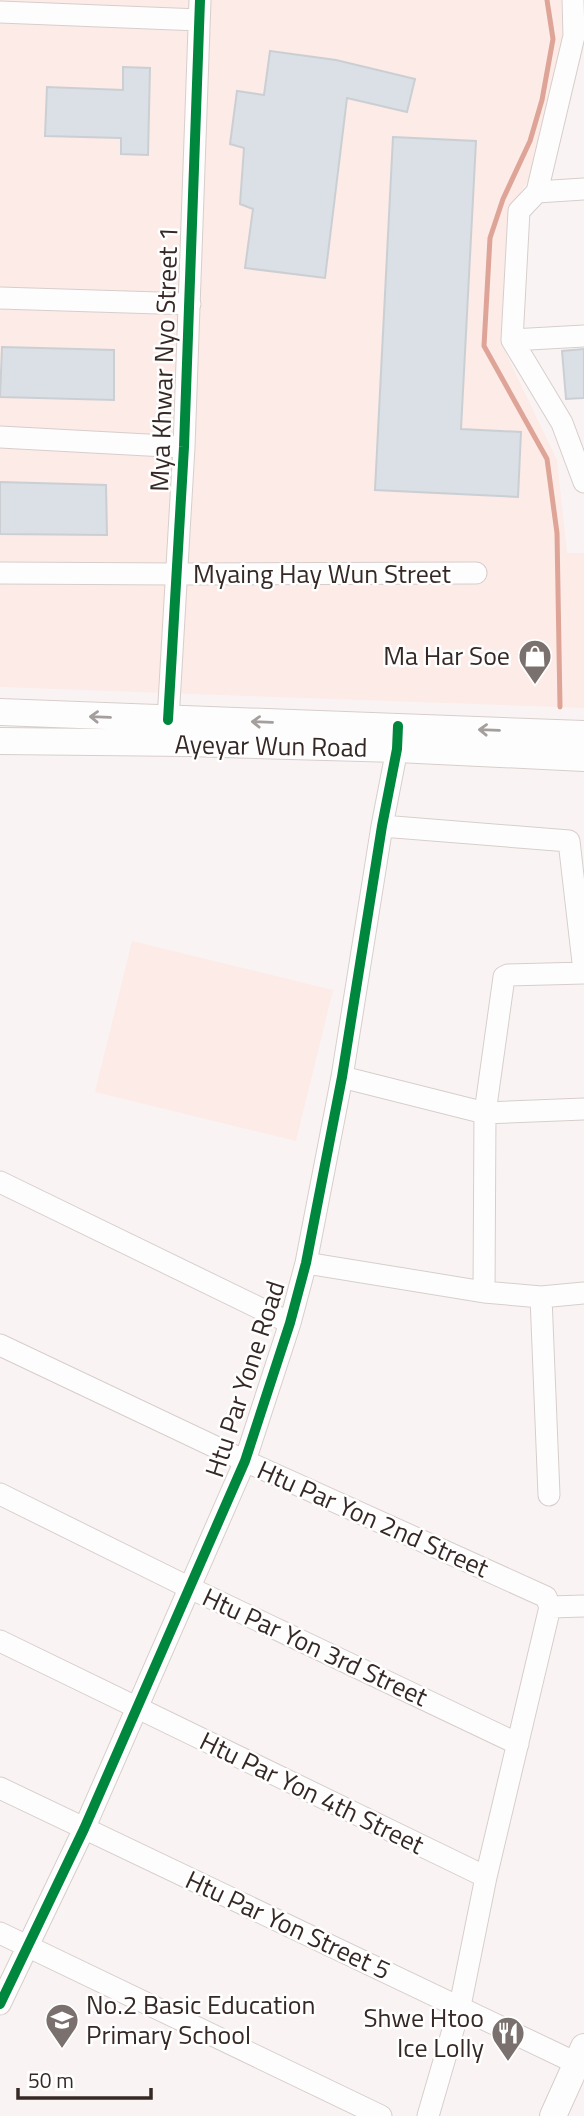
<svg xmlns="http://www.w3.org/2000/svg" width="584" height="2116" viewBox="0 0 584 2116" font-family="'Titillium Web',sans-serif">
<rect width="100%" height="100%" fill="#f9f4f3"/>
<path fill="#fcebe7" d="M0,0H561L563,44L534,172L511,206L501,343L557,460L567,553H584V708L0,687Z
M132,941L333,990L296,1141L95,1092Z"/>
<g fill="none" stroke-linecap="round" stroke-linejoin="round">
<path stroke="#dea497" stroke-width="5" d="M547,0L553,39L542,100L530,141L503,199L490,238L484,346L547,459L557,533L560,707"/>
</g>
<path fill="#dae0e6" stroke="#cbcfd3" stroke-width="2" d="M270,51L336,60L415,79L407,112L347,98L325,278L245,268L253,209L240,204L244,148L230,144L237,91L264,95Z
M123,67L150,68L148,155L121,154V138L45,136L47,87L123,90Z
M393,137L476,141L461,429L521,432L518,497L375,490Z
M2,347L114,350V400L0,397Z
M584,349V398L566,399L562,351Z
M0,482L106,485L107,535L0,534Z"/>
<g fill="none" stroke-linecap="round" stroke-linejoin="round">
<defs>
<path id="minor" d="M573,0L574,36L537,192L519,211L512,340L562,423L584,482
M0,12L199,20
M537,192L584,189
M0,298L190,304
M512,340L584,336
M0,437L184,447
M0,573L177,574L476,573
M168,720L184,447L200,0
M382,826L569,841L584,971
M342,1077L485,1113L584,1109
M0,1182L290,1323
M306,1263L484,1292L541,1297L584,1293
M484,1292L485,1113L504,977L508,975L584,973
M541,1297L549,1495
M0,1345L245,1461L546,1597L550,1607
M0,1494L190,1588L518,1744
M550,1607L584,1606
M0,1641L486,1877
M0,1788L576,2063
M0,1933L381,2116
M0,2004L84,1829L245,1461L290,1323L306,1263L342,1077L382,826L397,749V735
M428,2116L460,2006L486,1877L550,1607"/>
<path id="major" d="M0,712L584,734
M0,741L188,743L397,749L584,758
M553,2116L584,2047"/>
</defs>
<use href="#minor" stroke="#d7cecc" stroke-width="23"/>
<use href="#major" stroke="#d7cecc" stroke-width="28"/>
<use href="#minor" stroke="#fefdfd" stroke-width="21"/>
<use href="#major" stroke="#fefdfd" stroke-width="26"/>
<defs>
<path id="cycleway" d="M168,720L184,447L200,0
M0,2004L84,1829L245,1461L290,1323L306,1263L342,1077L382,826L397,749L398,726"/>
</defs>
<use href="#cycleway" stroke="#fff" stroke-width="15"/>
<use href="#cycleway" stroke="#00873e" stroke-width="10"/>
</g>
<defs><path id="oneway-shaft" d="M-6 0H5M1.5-3L5.5 0L1.5 3" fill="none" stroke-width="1.6" stroke-linecap="round" stroke-linejoin="round" transform="scale(1.75)"/></defs>
<g stroke="#a49e9c">
<use href="#oneway-shaft" transform="translate(100 717) rotate(-178)"/>
<use href="#oneway-shaft" transform="translate(262 722) rotate(-178)"/>
<use href="#oneway-shaft" transform="translate(489 730) rotate(-178)"/>
</g>
<defs>
<symbol id="shop-pin" viewBox="-11 -11 22 30"><path d="M0 17L-7.5 6A9.5 9.5 0 1 1 7.5 6Z" fill="#7a706d" stroke="#fff"/><path d="M-5-2.5h2.3a2.7 3.5 0 0 1 5.4 0H5L5.5 6h-11ZM-1.5-2.5h3a1.5 2.3 0 0 0-3 0Z" fill="#fff"/></symbol>
<symbol id="school-pin" viewBox="-11 -11 22 30"><path d="M0 17L-7.5 6A9.5 9.5 0 1 1 7.5 6Z" fill="#7a706d" stroke="#fff"/><path d="M0-5L7-2L0 1L-7-2ZM-4 1L0 2.5L4 1V4Q0 6-4 4Z" fill="#fff"/></symbol>
<symbol id="restaurant-pin" viewBox="-11 -11 22 30"><path d="M0 17L-7.5 6A9.5 9.5 0 1 1 7.5 6Z" fill="#7a706d" stroke="#fff"/><path d="M-5-6h1v4h1v-4h1v4h1v-4h1v5L-1.5 .5V6h-2V.5L-5-1ZM5-6V6H3V1.5H1.5Q1.5-4 5-6Z" fill="#fff"/></symbol>
</defs>
<g fill-rule="evenodd">
<use href="#shop-pin" x="516" y="637" width="38" height="52"/>
<use href="#school-pin" x="43" y="2001" width="38" height="52"/>
<use href="#restaurant-pin" x="489" y="2014" width="38" height="52"/>
</g>
<g text-anchor="middle" stroke-width="5" stroke-linejoin="round" paint-order="stroke">
<g font-size="26" fill="#362925" stroke="#fff">
<text transform="translate(164 359) rotate(-88)" y="9">Mya Khwar Nyo Street 1</text>
<text x="322" y="583">Myaing Hay Wun Street</text>
<text transform="translate(271 746) rotate(1)" y="9">Ayeyar Wun Road</text>
<text transform="translate(245 1379) rotate(-72)" y="9">Htu Par Yone Road</text>
<text transform="translate(373 1519) rotate(24)" y="9">Htu Par Yon 2nd Street</text>
<text transform="translate(315 1647) rotate(25)" y="9">Htu Par Yon 3rd Street</text>
<text transform="translate(312 1793) rotate(26)" y="9">Htu Par Yon 4th Street</text>
<text transform="translate(288 1925) rotate(25)" y="9">Htu Par Yon Street 5</text>
</g>
<g font-size="26" fill="#362925" stroke="#fff" text-anchor="end">
<text x="510" y="665">Ma Har Soe</text>
<text x="86" y="2014" text-anchor="start">No.2 Basic Education<tspan x="86" dy="30">Primary School</tspan></text>
<text x="484" y="2027">Shwe Htoo<tspan x="484" dy="30">Ice Lolly</tspan></text>
</g>
</g>
<path d="M18 2088v10h133v-10" fill="none" stroke="#362925" stroke-width="3.5"/>
<text x="28" y="2088" font-size="21" fill="#362925" stroke="#ffffff" stroke-width="5" paint-order="stroke">50 m</text>
</svg>
